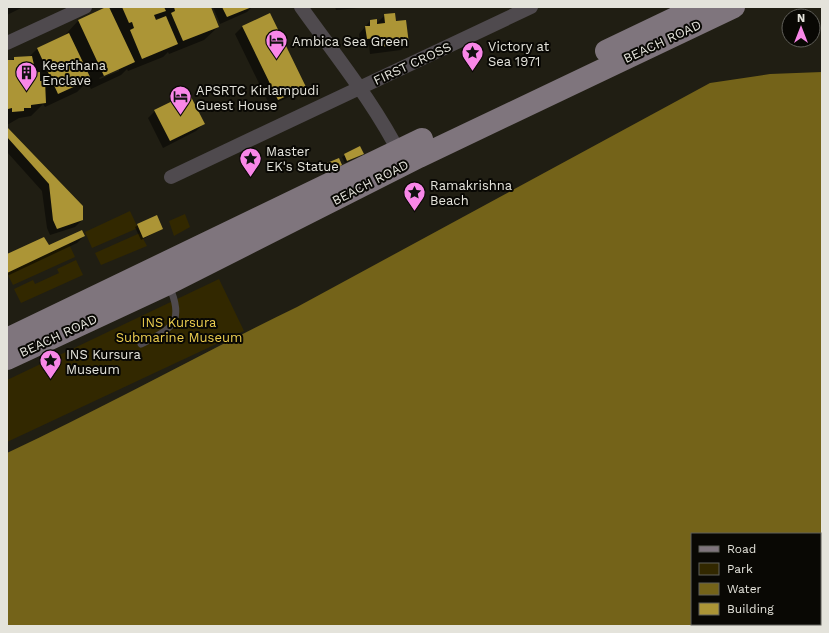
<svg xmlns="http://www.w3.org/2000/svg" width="829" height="633" viewBox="0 0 829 633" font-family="'Work Sans',sans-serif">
<rect width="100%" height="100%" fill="#201e13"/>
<path fill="#322800" d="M130,211L138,228L92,248L85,232Z
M185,214L190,227L174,236L169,221Z
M140,233L147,246L101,265L95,253Z
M69,244L75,257L13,285L7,273Z
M76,260L83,275L21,303L14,289L33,280L35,284L59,273L57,269Z
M219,279L244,331L7,442V380Z"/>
<path fill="#746319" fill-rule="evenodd" d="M822,72V626H7V453C105,407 200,354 297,307L710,83L770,74ZM692,534H820V624H692Z"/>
<path fill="#0007" fill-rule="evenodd" d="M7,7H23L7,15Z
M108,7H210L218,27L204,40L169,54L168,52L163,57L128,71L127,69L121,75L91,89L87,82L77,92L45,107L43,104L31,116L19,118L7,125V63L15,58L29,57L37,49L65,35L78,21ZM159,18L160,20L152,23L156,19ZM119,68V71L100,79L99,78Z
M213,7H252L247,12L220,24Z
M335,7H370L336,10Z
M269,14L304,86L297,93L270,106L235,34L242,27Z
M385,15L395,22L408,43L401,50L370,54L369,45L360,46L359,34L370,21L376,24Z
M155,111L203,124L196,131L163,148L148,118Z
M7,128L82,220L75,227L50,235L47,228L42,191L7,152Z
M360,148V155L345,163L342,157Z
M341,165L323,174L321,168L323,166Z
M156,216L162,229L141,240L135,227Z
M84,236L77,243L7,276V255L48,247Z"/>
<path fill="#ac9536" d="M106,7H109L135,62L104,76L78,20Z
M122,7H164L166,11L154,15L156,20L166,16L178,44L142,59L130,30L134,28L132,22L129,23Z
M174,7H211L219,27L183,41L171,13L175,11Z
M222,7H252L227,17Z
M270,13L306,87L278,100L242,26Z
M395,13L396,21L406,20L409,44L377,47L376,38L367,39L365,26H370V20L377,19V24L385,23L384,14Z
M69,33L91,79L58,94L37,48Z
M32,56L34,65H31L30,73L40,72V81H45L46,103L31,105V108H24V111L12,112V108L8,109L7,103L8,60H14V57Z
M189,93L205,124L170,141L154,110Z
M7,127L83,206V220L57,229L53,220L49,184L7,137Z
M360,146L364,154L347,161L344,154Z
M339,158L342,165L326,173L322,165Z
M157,215L163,229L143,238L137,224Z
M82,230L85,236L7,273V254L44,237L49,245Z"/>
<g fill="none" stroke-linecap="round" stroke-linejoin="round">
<path stroke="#4f4a4e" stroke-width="7" d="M141,344C173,329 185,321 169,286"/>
<path stroke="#4f4a4e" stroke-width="14" d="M301,7C336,56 375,104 402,158
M7,43L85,7
M171,177L531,7"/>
<path stroke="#7f757d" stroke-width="22" d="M606,51L698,7
M7,339L422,139
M7,359L168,284L419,157L734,7"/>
</g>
<defs>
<symbol id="hotel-pin" viewBox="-11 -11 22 30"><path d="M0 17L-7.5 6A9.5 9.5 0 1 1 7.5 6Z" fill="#f987e8" stroke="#090804"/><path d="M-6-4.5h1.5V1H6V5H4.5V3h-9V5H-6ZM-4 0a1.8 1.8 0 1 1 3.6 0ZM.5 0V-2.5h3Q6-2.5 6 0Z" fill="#111"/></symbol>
<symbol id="sight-pin" viewBox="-11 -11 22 30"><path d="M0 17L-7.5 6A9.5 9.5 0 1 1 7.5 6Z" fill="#f987e8" stroke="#090804"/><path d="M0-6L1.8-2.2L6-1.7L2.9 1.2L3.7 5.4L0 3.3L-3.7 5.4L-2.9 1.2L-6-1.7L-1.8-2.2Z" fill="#111"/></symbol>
<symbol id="building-pin" viewBox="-11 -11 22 30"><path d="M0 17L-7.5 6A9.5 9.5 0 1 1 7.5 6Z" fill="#f987e8" stroke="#090804"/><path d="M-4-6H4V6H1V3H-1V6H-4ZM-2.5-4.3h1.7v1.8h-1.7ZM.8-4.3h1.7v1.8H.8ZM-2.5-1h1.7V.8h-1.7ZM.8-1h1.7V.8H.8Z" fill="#111"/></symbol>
</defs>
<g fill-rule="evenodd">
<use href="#hotel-pin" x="264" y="28" width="25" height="34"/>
<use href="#sight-pin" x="460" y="40" width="25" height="34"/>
<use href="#building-pin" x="14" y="60" width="25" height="34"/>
<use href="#hotel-pin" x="168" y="84" width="25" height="34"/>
<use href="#sight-pin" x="238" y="146" width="25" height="34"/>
<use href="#sight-pin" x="402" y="180" width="25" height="34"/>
<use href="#sight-pin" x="38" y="348" width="25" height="34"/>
</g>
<g text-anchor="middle" stroke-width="4" stroke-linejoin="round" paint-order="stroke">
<g font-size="13" fill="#e4e3db" stroke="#090804" text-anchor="start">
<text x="292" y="46">Ambica Sea Green</text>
<text x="488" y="51">Victory at<tspan x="488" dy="15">Sea 1971</tspan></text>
<text x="42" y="70">Keerthana<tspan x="42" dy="15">Enclave</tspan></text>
<text x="196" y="95">APSRTC Kirlampudi<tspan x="196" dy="15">Guest House</tspan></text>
<text x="266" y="156">Master<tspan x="266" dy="15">EK's Statue</tspan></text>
<text x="430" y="190">Ramakrishna<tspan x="430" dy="15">Beach</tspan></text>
<text x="66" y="359">INS Kursura<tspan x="66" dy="15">Museum</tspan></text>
</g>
<g font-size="13" fill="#e4e3db" stroke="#090804">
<text transform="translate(662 41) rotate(-25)" y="5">BEACH ROAD</text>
<text transform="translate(412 63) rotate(-25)" y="5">FIRST CROSS</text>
<text transform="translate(370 182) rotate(-27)" y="5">BEACH ROAD</text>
<text transform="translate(58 335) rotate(-25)" y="5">BEACH ROAD</text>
</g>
<g font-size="13" fill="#eccd4f" stroke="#090804">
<text x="179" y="327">INS Kursura<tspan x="179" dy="15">Submarine Museum</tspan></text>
</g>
</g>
<rect width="829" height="633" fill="none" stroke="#e4e3db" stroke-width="16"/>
<rect x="691" y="533" width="130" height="92" fill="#090804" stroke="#61605a"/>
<rect x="699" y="546" width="20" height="6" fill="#7f757d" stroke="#61605a"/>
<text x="727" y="553" font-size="12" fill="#e4e3db">Road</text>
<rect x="699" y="563" width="20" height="12" fill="#322800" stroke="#61605a"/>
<text x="727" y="573" font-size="12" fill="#e4e3db">Park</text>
<rect x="699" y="583" width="20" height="12" fill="#746319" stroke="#61605a"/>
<text x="727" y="593" font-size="12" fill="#e4e3db">Water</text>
<rect x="699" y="603" width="20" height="12" fill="#ac9536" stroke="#61605a"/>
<text x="727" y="613" font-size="12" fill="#e4e3db">Building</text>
<g transform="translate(801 28)"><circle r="19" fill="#090804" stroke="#61605a"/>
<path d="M0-3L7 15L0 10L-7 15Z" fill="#f987e8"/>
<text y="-6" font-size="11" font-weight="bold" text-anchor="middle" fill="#e4e3db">N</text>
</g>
</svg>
